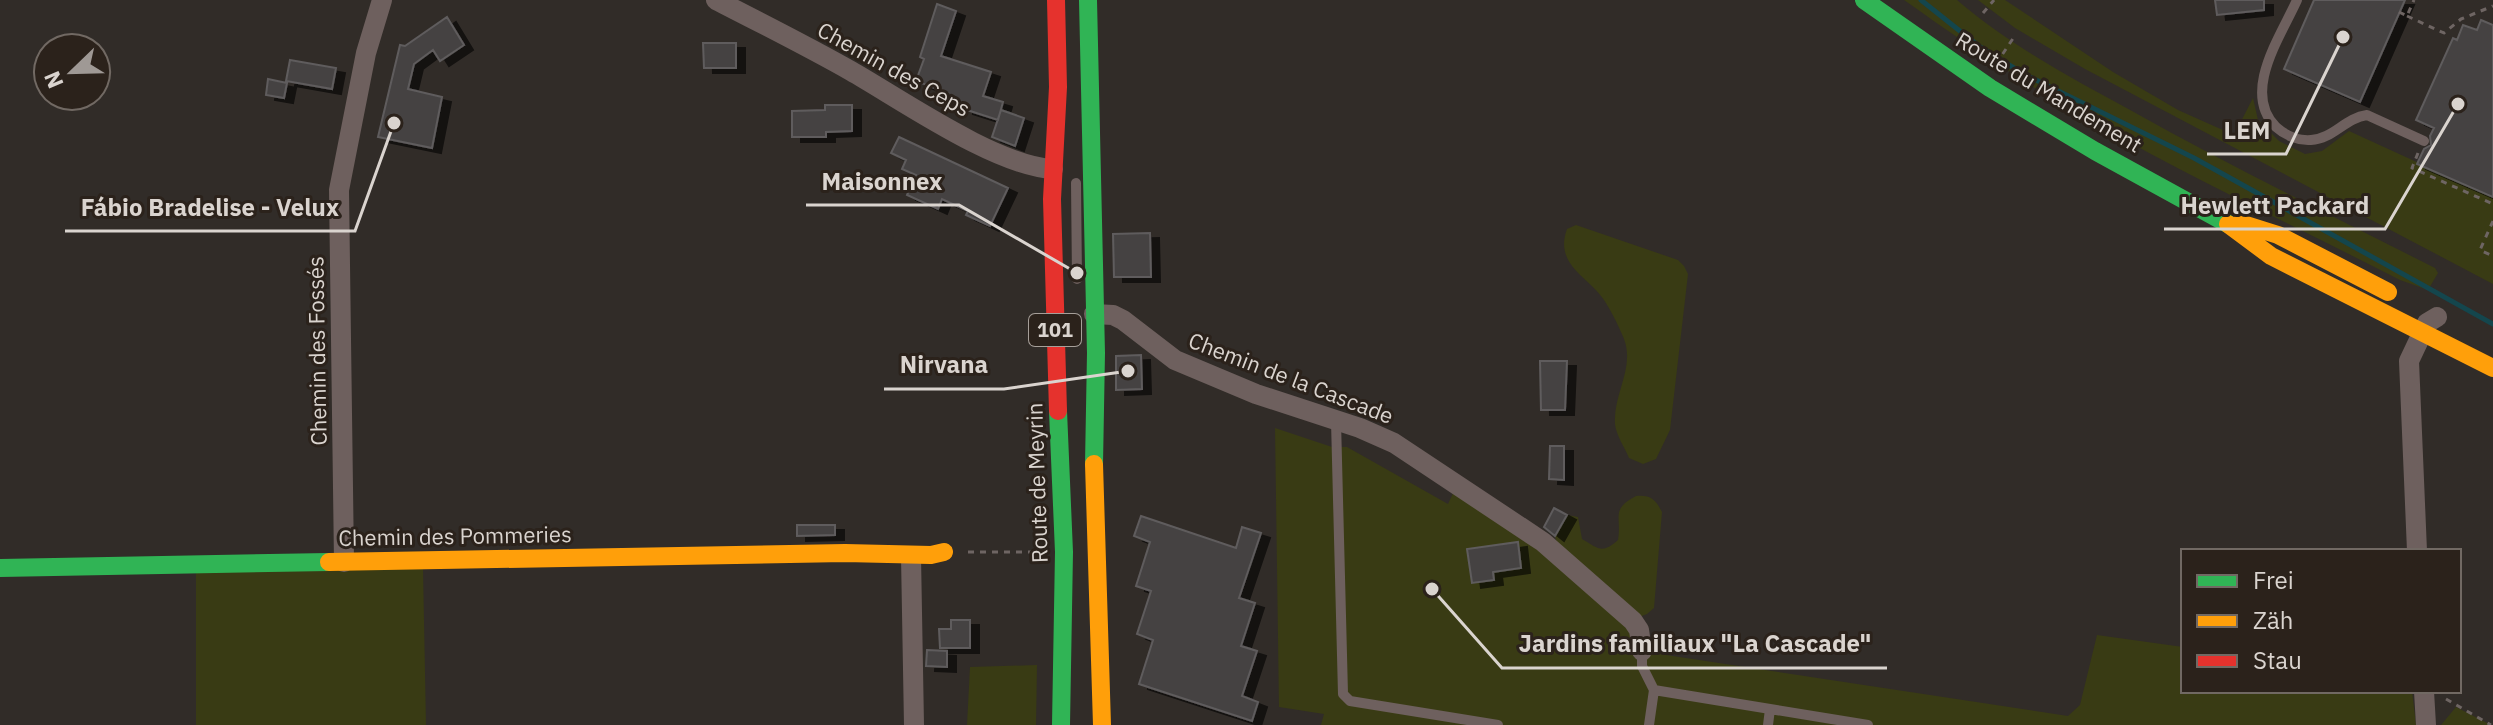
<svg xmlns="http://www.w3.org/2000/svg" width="2493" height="725" viewBox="0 0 2493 725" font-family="'IBM Plex Sans',sans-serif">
<defs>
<filter id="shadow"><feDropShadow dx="9" dy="5" stdDeviation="0" flood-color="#0009"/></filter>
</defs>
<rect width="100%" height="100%" fill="#312c28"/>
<path fill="#393b14" d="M1904,0H1957C2011,46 2070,77 2132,111C2232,167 2334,217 2435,268L2438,273L2428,290L2400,280C2291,224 2178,172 2072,110C2014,77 1959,39 1904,0Z
M1978,0H2005L2113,72L2178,110L2234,135L2253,98L2258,120L2279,141L2305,154L2322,151L2349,131L2493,197V284L2085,69L2015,28Z
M1576,225L1678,260L1684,266L1688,274L1670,430L1656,459L1643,464L1629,458C1625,448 1616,435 1615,424C1613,394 1635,368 1624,339C1619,327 1612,312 1604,300C1588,276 1554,265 1567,229Z
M1275,428L1332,447H1347L1448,504L1455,489L1522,532L1634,629L1633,650L2068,716L2080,705L2097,635L2183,647V691H2412L2416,725H1321L1324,714L1279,707Z
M1636,496C1651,495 1655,499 1662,512L1654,608L1647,614L1639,617L1557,543L1555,537L1567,515L1578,517L1582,539C1599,549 1602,554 1618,540C1622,516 1610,510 1636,496Z
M423,568L426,725H196V571Z
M1037,665L1036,725H967L970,667Z
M2456,707L2491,725H2441Z"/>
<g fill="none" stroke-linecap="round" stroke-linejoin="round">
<path stroke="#14464d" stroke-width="5" d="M1921,0L1980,47L2022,73L2194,158L2493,324"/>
</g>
<path fill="#454343" stroke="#5f5c5d" stroke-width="2" filter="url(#shadow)" d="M2215,0H2264V10L2217,15Z
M2314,0H2405L2360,102L2284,69Z
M937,4L956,11L941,56L991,72L983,96L1003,102L998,120L964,109L965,106L946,100L948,93L916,81L924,59L920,57Z
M447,17L464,45L440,61L433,50L414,64L408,89L442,97L432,148L378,137L400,45L405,46Z
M2481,20L2493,25V197L2417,164L2424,149L2431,145L2430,136L2434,128L2416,120L2453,38L2457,40L2463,25L2477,30Z
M703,43H736V68H704Z
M290,60L336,68L332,89L286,81Z
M268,79L287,83L284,98L266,95Z
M825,105H852V131L826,132V137H792V111L825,110Z
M1001,110L1024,118L1015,146L992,137Z
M899,137L1008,188L990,226L966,215L968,211L942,199L938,209L907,195L916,175L902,169L906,160L891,153Z
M1150,233L1151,277H1114L1113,234Z
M1141,355L1142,389L1116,390V356Z
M1540,361H1567L1565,410H1541Z
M1550,446H1564V480L1549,479Z
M1554,508L1567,515L1555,536L1544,527Z
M1141,516L1236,548L1242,527L1261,533L1239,598L1255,603L1241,646L1257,651L1242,696L1258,702L1252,721L1139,684L1153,640L1137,634L1151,591L1136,586L1150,542L1134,536Z
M797,525H835V535L797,536Z
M1518,542L1521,568L1493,572L1494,580L1472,583L1467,549Z
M951,620H970V648H940L939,629H951Z
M927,650L947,651V667L926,666Z"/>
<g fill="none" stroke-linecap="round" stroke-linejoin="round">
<path stroke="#6e6563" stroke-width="3" stroke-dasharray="6 6" stroke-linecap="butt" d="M2399,12L2407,16L2414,0
M1983,13L1994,0
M2407,16L2444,33L2461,19L2493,6
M1996,64L2014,37
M2418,153L2412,168L2493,204
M2493,221L2480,250L2493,256
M968,552H1036
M2446,699L2491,725"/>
<path stroke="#6e605e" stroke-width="10" d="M2297,0C2281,36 2241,92 2276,127C2285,135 2298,141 2311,140C2333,139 2345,118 2367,115L2424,141
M1076,183L1077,279
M1336,421L1343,694L1350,701L1498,725
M1642,651V666L1654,690L1649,725
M1654,690L1868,725
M1768,725L1770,709"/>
<path stroke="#6e605e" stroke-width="20" d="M716,0C761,23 807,46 851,71C902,100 996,166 1053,169
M1094,314L1113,315L1123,320L1175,360L1256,394L1360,428L1394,443L1543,542L1633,621L1639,630L1642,651
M2417,551L2409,361L2427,323L2437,317
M911,556L914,725
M344,562L339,190L366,53L382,0
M2424,691L2426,725"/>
<path stroke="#30b455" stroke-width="18" d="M1088,0L1096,353L1094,464
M1864,0L1990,88L2095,151L2228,224
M1058,411L1064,552L1061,725
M0,568L329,562"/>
<path stroke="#ff9f0a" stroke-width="18" d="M2240,223L2278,235L2388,292
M2228,224L2271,256L2493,368
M1094,464L1102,725
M329,562L845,553L931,555L944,552"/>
<path stroke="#e5322d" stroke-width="18" d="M1056,0L1058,87L1052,199L1058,411"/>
</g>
<g text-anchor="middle" stroke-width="6" stroke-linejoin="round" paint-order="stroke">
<rect fill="#2b221b" stroke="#a69f99" stroke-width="2" x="1029" y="314" width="52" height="32" rx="6"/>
<g font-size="20" font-weight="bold" fill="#dad4cf">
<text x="1055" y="337">101</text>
</g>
<g font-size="22" fill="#dad4cf" stroke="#2b221b">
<text transform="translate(894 69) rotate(29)" y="8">Chemin des Ceps</text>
<text transform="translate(2049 92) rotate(31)" y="8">Route du Mandement</text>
<text transform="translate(317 351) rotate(-91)" y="8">Chemin des Fossés</text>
<text transform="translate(1291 378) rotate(21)" y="8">Chemin de la Cascade</text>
<text transform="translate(1037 483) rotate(-92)" y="8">Route de Meyrin</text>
<text transform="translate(455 536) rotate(-1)" y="8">Chemin des Pommeries</text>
</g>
</g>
<path fill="none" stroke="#dad4cf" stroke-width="3" d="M2343 37L2286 154H2207M1077 273L959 205H806M2458 104L2385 229H2164M394 123L355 231H65M1128 371L1004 389H884M1432 589L1502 668H1887"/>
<g fill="#dad4cf" stroke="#2b221b" stroke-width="3">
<circle cx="2343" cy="37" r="8"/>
<circle cx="1077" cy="273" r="8"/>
<circle cx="2458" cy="104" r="8"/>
<circle cx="394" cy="123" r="8"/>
<circle cx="1128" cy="371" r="8"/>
<circle cx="1432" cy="589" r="8"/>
</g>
<g font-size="24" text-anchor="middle" font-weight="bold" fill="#dad4cf" stroke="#2b221b" stroke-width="6" stroke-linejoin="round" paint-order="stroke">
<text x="2247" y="139">LEM</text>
<text x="882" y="190">Maisonnex</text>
<text x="2275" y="214">Hewlett Packard</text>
<text x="210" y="216">Fábio Bradelise - Velux</text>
<text x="944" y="373">Nirvana</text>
<text x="1695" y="652">Jardins familiaux "La Cascade"</text>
</g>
<rect x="2181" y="549" width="280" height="144" fill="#2b221b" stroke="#716963" stroke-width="2"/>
<rect x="2197" y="575" width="40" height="12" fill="#30b455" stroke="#716963" stroke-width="2"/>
<text x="2253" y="589" font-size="24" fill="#dad4cf">Frei</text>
<rect x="2197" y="615" width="40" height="12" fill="#ff9f0a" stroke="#716963" stroke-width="2"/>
<text x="2253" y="629" font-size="24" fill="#dad4cf">Zäh</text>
<rect x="2197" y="655" width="40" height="12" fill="#e5322d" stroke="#716963" stroke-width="2"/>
<text x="2253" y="669" font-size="24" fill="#dad4cf">Stau</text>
<g transform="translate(72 72) rotate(247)"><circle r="38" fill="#2b221b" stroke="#716963" stroke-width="2"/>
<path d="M0-6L14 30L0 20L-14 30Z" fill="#9f9995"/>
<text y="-12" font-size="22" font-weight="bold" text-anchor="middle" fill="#dad4cf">N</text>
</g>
</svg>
